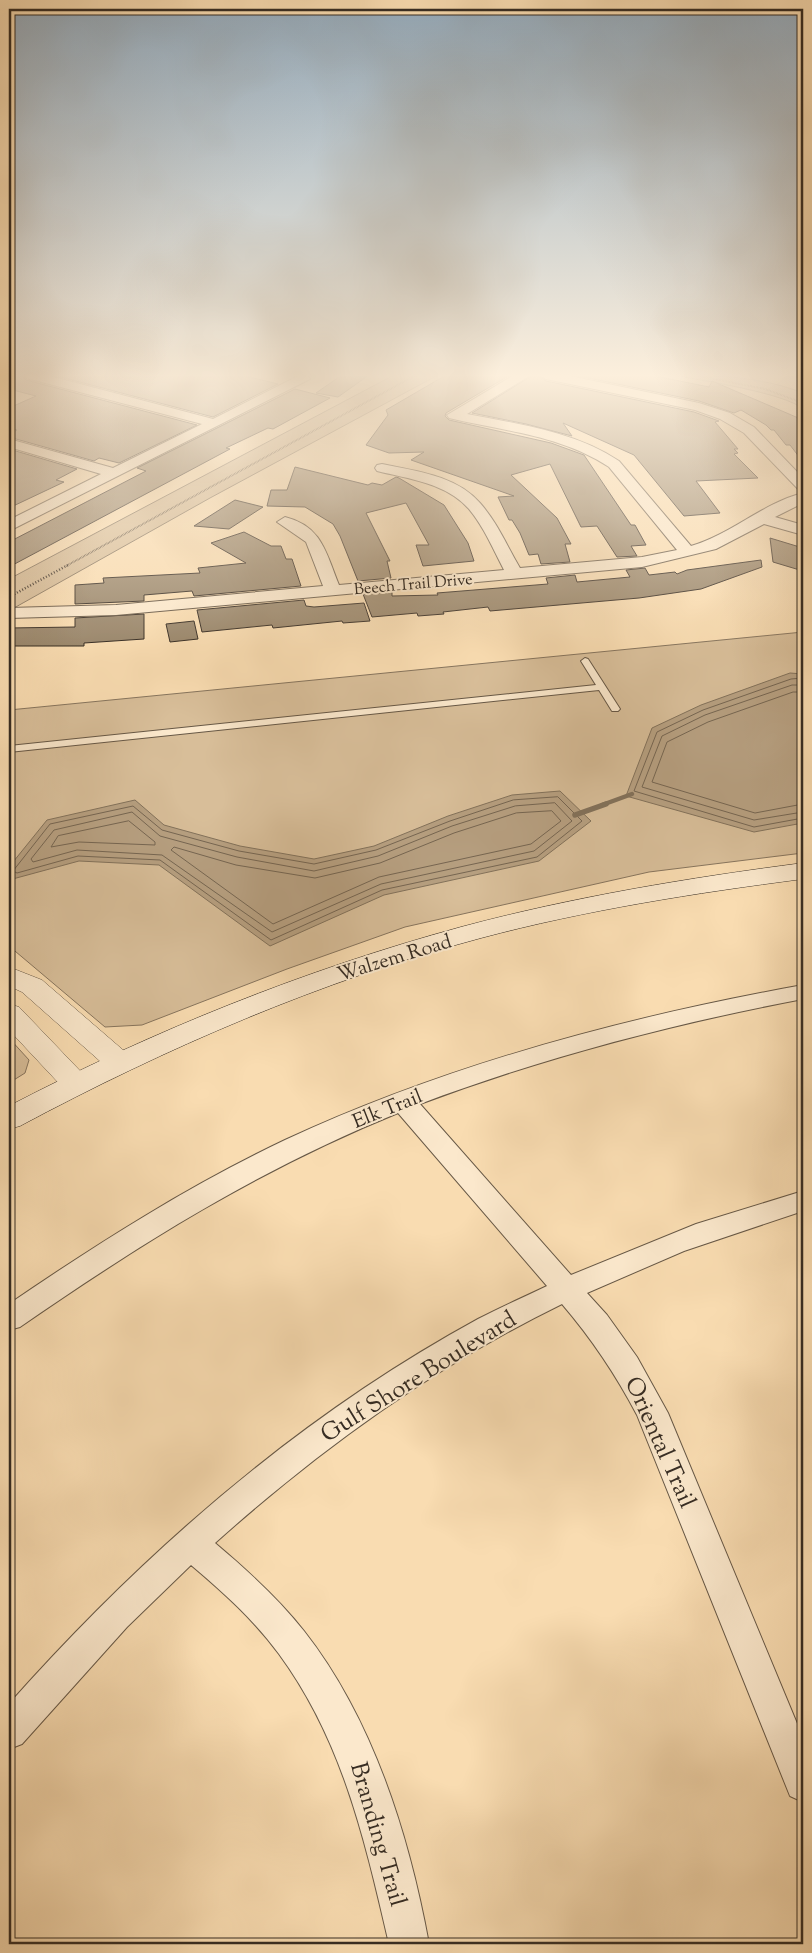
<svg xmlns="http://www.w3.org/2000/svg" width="812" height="1953" viewBox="0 0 812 1953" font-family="'Sorts Mill Goudy',serif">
<rect width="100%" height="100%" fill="#f9dcb1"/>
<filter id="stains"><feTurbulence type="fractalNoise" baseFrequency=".004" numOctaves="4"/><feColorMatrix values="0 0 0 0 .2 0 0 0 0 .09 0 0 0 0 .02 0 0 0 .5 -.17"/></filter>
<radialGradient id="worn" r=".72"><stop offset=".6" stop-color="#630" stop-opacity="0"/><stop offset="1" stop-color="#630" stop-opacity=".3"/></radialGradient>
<path fill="#d8be99" stroke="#87755e" d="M394,375H438L210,498L14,608L9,607V579Z
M675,375C719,375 762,377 803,393V409C785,393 703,381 675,375Z
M803,632V853L649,872L405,927L287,969L142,1025L105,1027L9,946V710Z
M9,1038L29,1060L25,1073L9,1083Z"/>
<path fill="#b7a081" stroke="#83725b" d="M790,673L803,674V823L754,832L626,796L652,728L701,705Z
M560,791L591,821L539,861L384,895L270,946L159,865L79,861L9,880V867L47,820L135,800L164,825L240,846L314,859L374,846L448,816L512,795Z"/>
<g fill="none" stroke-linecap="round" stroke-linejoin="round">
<path stroke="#766652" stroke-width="1" d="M803,678L791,679L703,710L657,732L634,791L754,827L803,818
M803,685H792L705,715L662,736L642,787L754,820L803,812
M803,692H793L708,722L667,742L652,782L755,813L803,804
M558,797L582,821L537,857L382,890L271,940L160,860L78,856L17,873L13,871L50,824L133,806L162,830L239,851L314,864L376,850L450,821L513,800Z
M555,803L572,821L534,851L381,884L272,932L162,855L77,850L33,862L31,859L54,830L132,812L160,836L237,857L314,871L378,856L452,826L515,806Z
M552,811L561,821L531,844L379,877L273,924L171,850L174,847L236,865L315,878L380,863L454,833L516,813Z
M129,821L155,842V845L79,842L51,847L58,836Z"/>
<path stroke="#83725b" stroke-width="4.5" d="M602,805L632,794"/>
<path stroke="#83725b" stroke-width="5.5" d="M575,815L606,804"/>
</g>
<path fill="#9b886d" stroke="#362c23" d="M9,375H22L26,380L197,425L119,463L99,458L94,461L9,437V434L17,430L9,428V408L36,396L9,389Z
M53,375H241L278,384L213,417Z
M342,375H369L338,397L316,393Z
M446,375H510L446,413L445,416L449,420L551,443L584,455L631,525H635L646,545L631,546L637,556L617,557L597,526L581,527L550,464L511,475L557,518L571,544H565L570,562L541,564L538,554L529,555L520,533L512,520H509L498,497L514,496L411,460L424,452L389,453L366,445L388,415L386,410Z
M533,375H537L546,381L694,412L719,421L715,422L738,449H734L738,453L734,454L758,478L696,481L720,513L684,516L634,455L563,423L572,436L526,424L472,413Z
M574,375H650L709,387L712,381L803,420V462L790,445H786L774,430H771L766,425L741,410L734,413L699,401Z
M295,389L330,398L273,429L268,428L226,448L230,449L9,567V542L146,471L137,468Z
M9,449L77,469L56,480L64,482L9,508Z
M295,467L368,485L372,483L382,485L396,477L399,478L444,505L468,543L474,561L423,566L416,545H429L406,503L366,513L390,561H387L391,578L358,581L340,536L333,524L305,507L267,506L271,490H287Z
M235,500L263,507L229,529L194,526Z
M244,532L271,546H281L286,559H292L301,586L194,596L192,591L144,595V601L75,604V585L104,583L103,578L200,573L198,568L246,563L211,543Z
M770,538L803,548V571L773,562Z
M761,560L762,567L701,589L639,598L490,611L488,607L443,612L444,614L418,616L417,613L372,617L363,594L392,592V596L438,595L437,593L548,584L546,578L575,575L577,582L630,577L626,570L645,568L649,575L675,572L677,574L687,570Z
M304,600L306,606L314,607L364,603L370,621L343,623L342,621L273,628L272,625L202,632L197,610Z
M144,614V639L84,643V646H9V628L75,627V618Z
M194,621L198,639L170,642L166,624Z"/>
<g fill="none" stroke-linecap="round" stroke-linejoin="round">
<defs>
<path id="service" d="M585,658L588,659L620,709L618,711H612L599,690L9,752V746L596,685L581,661Z"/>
<path id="minor" d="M24,375H46L213,419L298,376H308L310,379L9,531V520L101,474L9,447V439L113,468L202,424L26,378Z
M514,375H531L467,414C518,424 574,431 619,461L691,546C732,534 763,503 803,493V503L775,517L803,525V535L764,524L716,549L642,567L116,615L9,618V608L116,605L323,586L306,542L277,522L285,517C322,526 326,553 339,585L504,570C493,549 484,527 469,509C446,483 409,479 377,471L375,468L377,465L382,464C415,471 456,475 480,503C497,522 507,546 520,568L642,557L677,550L609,467C561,435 503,431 449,418L447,415Z
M539,375H565L699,403L730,413L754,427L803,478V490L798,489L744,433L720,419L695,410L546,379Z
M803,985V999C672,1024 545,1057 420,1104L571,1275L696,1224L803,1191V1211L684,1251L587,1293L607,1315L637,1357L668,1413L803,1738V1802L790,1796L637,1415C616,1375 592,1339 562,1304C435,1366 320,1449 215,1543C247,1570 278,1598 304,1631C373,1719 409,1835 429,1944H389C365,1841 343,1741 279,1654C254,1620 223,1592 191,1565L127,1627L22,1744L9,1749V1704C143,1553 300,1416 478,1319C501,1307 524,1297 547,1286L398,1113C258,1170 143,1242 20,1327L9,1330V1304C97,1244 188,1186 285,1140C449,1064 625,1017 803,985Z"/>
<path id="tertiary" d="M9,967L42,980L130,1056L135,1063L130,1070L120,1073L110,1070L22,992L9,986Z
M9,1004L19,1007L86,1077L91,1084L86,1091L76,1094L66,1091L9,1030Z"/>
<path id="secondary" d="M803,863V879C695,893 586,910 481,938C320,981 166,1048 20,1126L9,1129V1106C153,1031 304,970 461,927C573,897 688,878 803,863Z"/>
</defs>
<use href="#service" stroke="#675846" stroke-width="2"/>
<use href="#minor" stroke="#675846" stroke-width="2"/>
<use href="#tertiary" stroke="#675846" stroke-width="1"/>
<use href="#secondary" stroke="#362c23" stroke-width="1"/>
<path stroke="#362c23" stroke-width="2" stroke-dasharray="0.5 1" stroke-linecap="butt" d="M694,375L765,389L803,403
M66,566L416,375"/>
<path stroke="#362c23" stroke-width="2.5" stroke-dasharray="1 2" stroke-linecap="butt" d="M9,597L68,565"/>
<use href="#service" fill="#fbe8cc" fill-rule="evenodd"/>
<use href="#minor" fill="#fbe8cc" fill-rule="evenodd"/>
<use href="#tertiary" fill="#fbe8cc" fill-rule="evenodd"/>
<use href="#secondary" fill="#fbe8cc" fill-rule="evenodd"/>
</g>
<linearGradient id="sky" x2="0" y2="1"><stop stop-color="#94acbf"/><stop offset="0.58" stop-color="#fcefdc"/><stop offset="1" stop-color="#fcefdc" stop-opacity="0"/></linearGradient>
<rect width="812" height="648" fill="url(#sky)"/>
<g text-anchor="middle" stroke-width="4" stroke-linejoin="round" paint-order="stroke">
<g font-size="16" fill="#362c23" stroke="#fbe8cc">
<text transform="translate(413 583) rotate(-5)" y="6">Beech Trail Drive</text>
</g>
<g font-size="20" fill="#362c23" stroke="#fbe8cc">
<text transform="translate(394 957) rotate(-17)" y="7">Walzem Road</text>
<text transform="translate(387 1108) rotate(-22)" y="7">Elk Trail</text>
</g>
<g font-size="24" fill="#362c23" stroke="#fbe8cc">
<text transform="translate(418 1376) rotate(-32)" y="8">Gulf Shore Boulevard</text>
<text transform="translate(661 1442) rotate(66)" y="8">Oriental Trail</text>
<text transform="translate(379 1834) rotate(74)" y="8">Branding Trail</text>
</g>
</g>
<rect width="812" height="1953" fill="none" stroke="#f9dcb1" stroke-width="30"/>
<rect x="10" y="10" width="792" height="1933" fill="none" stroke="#362c23" stroke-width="2.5"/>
<rect x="15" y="15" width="782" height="1923" fill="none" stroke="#362c23"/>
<rect width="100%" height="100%" filter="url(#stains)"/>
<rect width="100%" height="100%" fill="url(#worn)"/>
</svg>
